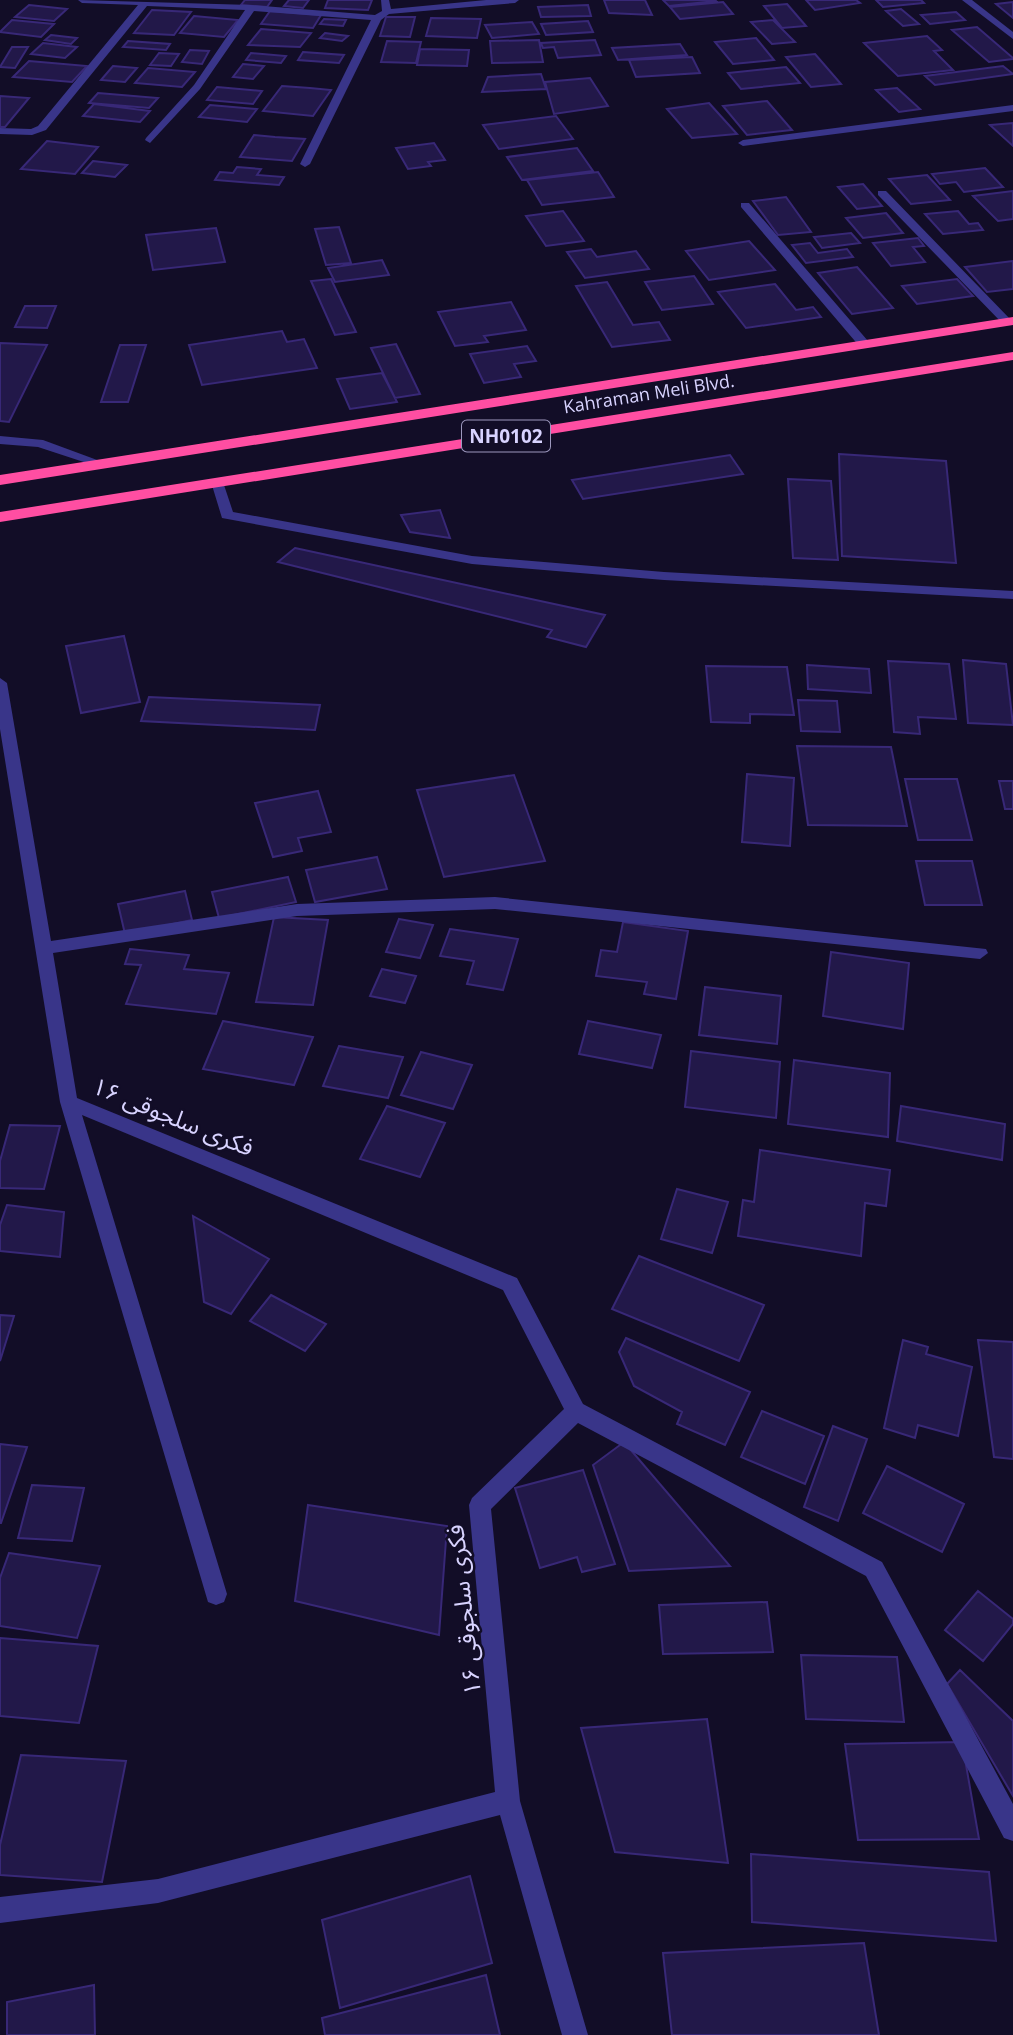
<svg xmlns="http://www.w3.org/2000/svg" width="1013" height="2035" viewBox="0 0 1013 2035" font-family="'Open Sans','Noto Sans Arabic',sans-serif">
<rect width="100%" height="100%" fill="#120d27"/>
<path fill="#221849" stroke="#382877" stroke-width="2" d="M245,0H272L267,7L241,5Z
M289,0H309L303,8L284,6Z
M328,0H372L368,10L325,8Z
M604,0H645L652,15L609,13Z
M663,0H715L716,1L669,6Z
M806,0H856L860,3L815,10Z
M876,0H921L924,3L883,7Z
M723,2L733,14L680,19L670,7Z
M1013,2V18L996,4Z
M787,4L806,26L782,28L764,6Z
M29,5L67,9L54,21L15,17Z
M588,5L591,16L541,17L538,7Z
M901,9L919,24L903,26L886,11Z
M152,10L191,12L174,35L134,33Z
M270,11L321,15L313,28L261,24Z
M956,12L965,20L930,24L921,15Z
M194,16L238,20L224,37L180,33Z
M386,17H415L410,37L380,36Z
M431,18L481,19L477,38L426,36Z
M324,19L346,20L343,26L320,24Z
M12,20L54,24L41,37L0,32Z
M773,20L795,42L772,44L751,22Z
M588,21L593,32L546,35L541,24Z
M532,22L539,34L492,38L485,25Z
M977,27L1013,58V59L989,62L952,30Z
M261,29L311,33L300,47L248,45Z
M325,33L348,36L342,41L320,38Z
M51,35L77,38L71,44L45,40Z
M927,36L942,50L934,51L953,70L898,76L864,43Z
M756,38L774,60L733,64L715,42Z
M539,40L543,62L492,63L490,41Z
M595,40L601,55L558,58L554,47L543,48L541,43Z
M128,41L170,44L166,50L123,47Z
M387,41L421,42L416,63L381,62Z
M43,43L77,47L65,58L31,54Z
M680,44L687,55L618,60L612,48Z
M12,47H28L15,68L0,67Z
M420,49L469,50L467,66L417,65Z
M190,50L209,51L202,64L182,62Z
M303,52L344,55L339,63L298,60Z
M159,53L179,54L171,66L150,65Z
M251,53L286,56L281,63L246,60Z
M815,54L841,84L811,87L786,57Z
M692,57L700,73L636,77L629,60Z
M29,61L87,66L72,82L13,77Z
M243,64L264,66L253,79L233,77Z
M113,66L137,68L125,82L101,80Z
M1003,66L1013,74L935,85L925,76Z
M786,67L800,83L741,89L728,73Z
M148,68L195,72L182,87L135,83Z
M541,74L546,89L482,92L488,77Z
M590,78L608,106L554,114L545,82Z
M282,86L310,88L331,90L313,116L263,111Z
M217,87L262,91L253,104L207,100Z
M897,88L920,109L899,112L876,90Z
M98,93L158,98L149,108L89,103Z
M0,96L29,98L5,127H0Z
M767,101L792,130L747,135L723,106Z
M709,103L737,134L692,138L667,109Z
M94,104L150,111L140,122L83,116Z
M210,105L257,109L247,122L199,117Z
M556,116L573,139L499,149L483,125Z
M1013,123V146L990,125Z
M254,135L275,137L305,139L292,161L240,157Z
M47,141L98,147L75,174L21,169Z
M434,143L445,160L428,162L431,166L408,169L396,148Z
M577,148L593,171L522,180L507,157Z
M93,161L127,165L115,177L82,173Z
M237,167L261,169L257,175L284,177L279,185L215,180L220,172L233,173Z
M985,168L1003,187L964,192L956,182L940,184L932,174Z
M598,172L614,197L542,205L527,180Z
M927,175L950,200L911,204L889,179Z
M863,184L882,206L857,209L838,187Z
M1013,191V219L998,221L973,196Z
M786,197L811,232L778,235L753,201Z
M563,211L584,241L546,246L526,216Z
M958,211L969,224L978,223L983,230L943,234L925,214Z
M886,213L903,233L863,238L846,218Z
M339,227L351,263L326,265L315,229Z
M216,228L225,262L153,270L146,235Z
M851,233L860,243L822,248L814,237Z
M918,238L924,246L913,247L925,262L891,266L873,243Z
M749,241L775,270L709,280L686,251Z
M810,243L818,253L847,249L853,257L806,263L792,245Z
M591,249L597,257L636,251L649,269L585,278L567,252Z
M382,260L389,275L335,282L328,268Z
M1013,261V289L987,292L965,267Z
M857,267L893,308L852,314L818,273Z
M694,276L713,304L662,310L645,282Z
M331,279L356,332L335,335L311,281Z
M957,279L973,296L917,304L902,286Z
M607,282L633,325L659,322L670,340L612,347L576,286Z
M775,284L796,310L813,307L821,317L746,328L718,292Z
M511,302L526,330L484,336L488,342L455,346L438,312Z
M25,306H56L47,328L15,327Z
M282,331L287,342L304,339L317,368L202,385L189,345Z
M0,343L47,345L9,422L0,421Z
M396,344L420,394L395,398L371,348Z
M120,345H146L128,402H101Z
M527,346L536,361L514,364L521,377L484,383L470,354Z
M382,373L397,402L350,409L337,379Z
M839,454L946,461L956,563L842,556Z
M730,455L743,474L583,499L572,480Z
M788,479L831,481L838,560L793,558Z
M440,510L450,538L410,532L401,515Z
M295,548L605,615L586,647L547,637L552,630L278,562Z
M124,636L140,702L81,713L66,646Z
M963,660L1006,664L1013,725L968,723Z
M888,661L949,664L956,719L918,717L920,734L894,732Z
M807,665L869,669L871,693L808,689Z
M706,666L787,667L794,715L750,714V723L711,722Z
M149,697L320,705L315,730L141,721Z
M798,700L837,701L840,732L801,731Z
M797,746L891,747L907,826L808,825Z
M747,774L794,778L790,846L742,842Z
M514,775L545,861L444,877L417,790Z
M905,779H957L972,840H918Z
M999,781H1013V809H1005Z
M318,791L331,832L298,838L302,851L273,857L255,803Z
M377,857L387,889L315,902L306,870Z
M916,861H972L982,905H925Z
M288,877L296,902L219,918L212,892Z
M185,891L192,920L125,934L118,904Z
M274,917L328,920L313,1005L256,1002Z
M399,919L433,925L420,958L386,952Z
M623,922L688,931L676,999L644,994L647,982L596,976L601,950L617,952Z
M450,929L518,939L503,990L467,984L474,961L440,956Z
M130,949L189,955L184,969L229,973L216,1014L126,1004L141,965L125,964Z
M831,952L909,963L903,1029L823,1016Z
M382,969L416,976L405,1003L370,996Z
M705,987L781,996L777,1044L699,1035Z
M223,1021L313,1037L294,1085L203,1069Z
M588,1021L661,1035L652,1068L579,1054Z
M339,1046L403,1057L388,1098L323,1086Z
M691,1051L780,1062L776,1118L685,1107Z
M421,1052L472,1065L453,1109L401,1095Z
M794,1060L890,1073L888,1137L788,1124Z
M387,1106L445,1123L420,1177L360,1159Z
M901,1106L1005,1124L1002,1160L897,1141Z
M10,1125L60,1126L44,1189L0,1188V1161Z
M760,1150L890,1170L886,1206L865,1203L861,1256L738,1236L743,1200L754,1202Z
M677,1189L728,1202L712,1253L661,1239Z
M7,1205L64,1212L60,1257L0,1251V1225Z
M193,1216L269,1259L231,1314L204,1302Z
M639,1256L764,1305L739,1361L612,1309Z
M271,1295L326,1324L305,1351L250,1321Z
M0,1315L14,1316L0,1361Z
M626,1338L750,1392L725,1445L677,1424L682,1412L634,1386L619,1352Z
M903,1340L928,1347L926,1354L972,1367L958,1436L918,1425L915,1438L884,1428Z
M978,1340L1013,1342V1459L994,1457Z
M762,1411L824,1436L805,1484L741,1457Z
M833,1426L867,1439L838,1521L804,1507Z
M624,1442L730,1566L629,1571L593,1465Z
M0,1444L27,1447L1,1523H0Z
M887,1466L964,1504L942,1552L863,1513Z
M583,1470L615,1564L582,1572L577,1557L540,1568L515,1488Z
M32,1485L84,1488L72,1541L18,1538Z
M308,1505L447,1526L439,1635L295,1601Z
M9,1553L100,1566L77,1638L0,1626V1578Z
M978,1591L1013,1619V1624L983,1661L945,1630Z
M767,1602L773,1652L663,1654L659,1605Z
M0,1638L98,1646L79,1723L0,1716Z
M801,1655L897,1657L904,1722L806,1719Z
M960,1670L1013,1721V1796L947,1684Z
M707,1719L728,1863L615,1852L581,1728Z
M962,1742L979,1839L858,1840L845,1744Z
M21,1755L126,1761L102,1882L0,1875V1845Z
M751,1854L989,1872L996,1941L752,1922Z
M470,1876L492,1963L340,2008L322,1920Z
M864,1943L879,2035H672L663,1953Z
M486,1975L500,2035H325L322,2018Z
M94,1985L95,2035H7V2002Z"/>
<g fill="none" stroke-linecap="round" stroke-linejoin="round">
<path fill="#393589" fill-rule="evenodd" d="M78,0L251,5L375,15L382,11L381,0H389L391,9L486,0H519L515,3L389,14L381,20L310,164L305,167L300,164L371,20L254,11L200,89L150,143L145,140L146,138L194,85L245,10L147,6L46,130L32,135L0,134V128L31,129L38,126L138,5L82,3Z
M962,0H972L1013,32V39Z
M1013,105V111L743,146L738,143L743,140Z
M878,191H886L1011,320V324H1003L878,195Z
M741,203H749L868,341V347H860L741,207Z
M0,436L43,440L108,464L102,468L38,447L0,444Z
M217,478L223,482L233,512L472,556L664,572L1013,591V599L664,580L472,564L222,518L211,482Z
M0,678L7,683L51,941L297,904L495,897L986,949L988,953L980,959L495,909L297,916L53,953L77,1098L517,1278L583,1404L882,1562L1013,1804V1841L1004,1838L866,1576L578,1423L491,1509L520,1801L588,2035H562L500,1815L158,1903L0,1923V1897L158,1879L495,1792L469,1505L472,1498L564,1409L503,1290L82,1115L227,1594L224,1602L216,1605L208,1602L60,1102L0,729Z"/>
<path fill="#ff4ea2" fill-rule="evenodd" d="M1013,317V325L0,485V475Z
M1013,352V360L0,522V512Z"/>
</g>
<g text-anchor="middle" stroke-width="5" stroke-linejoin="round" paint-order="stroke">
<g font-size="18" fill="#d8d3ff" stroke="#120d27">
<text transform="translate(649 394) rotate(-9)" y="6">Kahraman Meli Blvd.</text>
</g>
<rect fill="#120d27" stroke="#9d98be" stroke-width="2" x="462" y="420.5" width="88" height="31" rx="5"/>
<g font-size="19" font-weight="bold" fill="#d8d3ff">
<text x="506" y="443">NH0102</text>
</g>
<g font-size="24" fill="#d8d3ff" stroke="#120d27">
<text transform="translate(173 1117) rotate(22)" y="8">فکری سلجوقی ۱۶</text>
<text transform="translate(464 1610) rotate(-96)" y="8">فکری سلجوقی ۱۶</text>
</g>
</g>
</svg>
